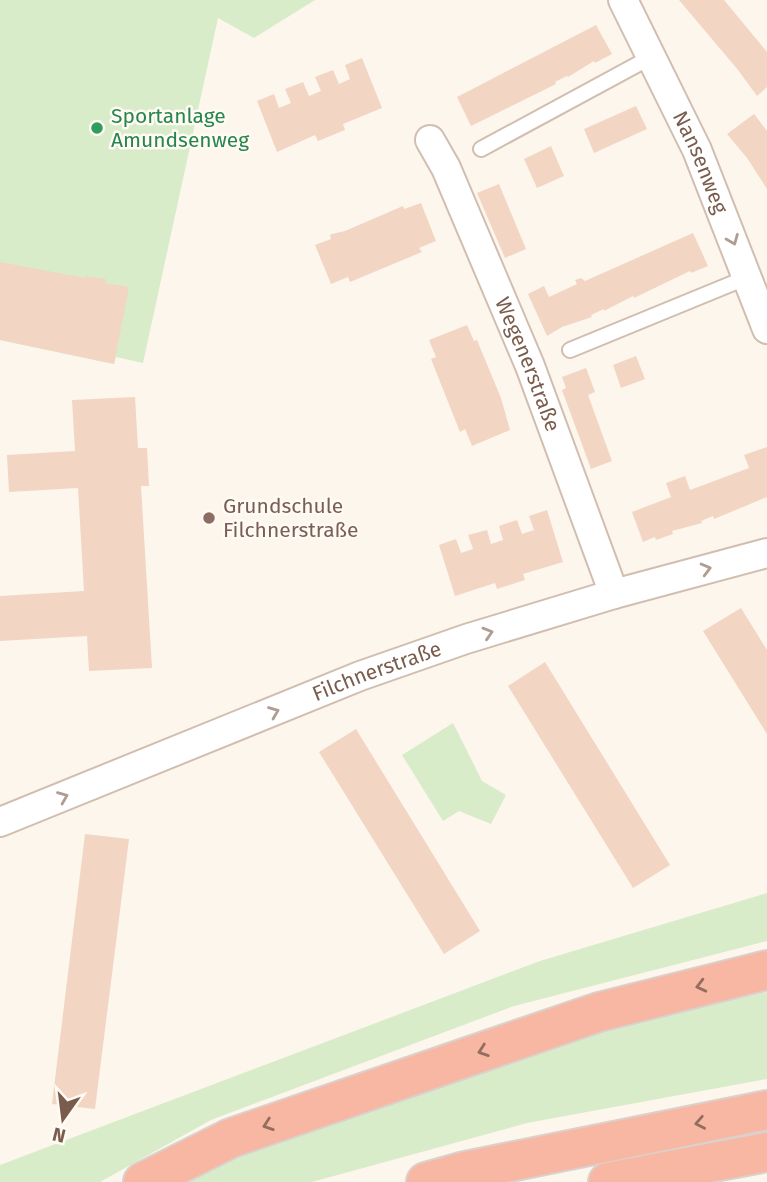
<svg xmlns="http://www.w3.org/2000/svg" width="767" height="1182" viewBox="0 0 767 1182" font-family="'Fira Sans',sans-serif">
<rect width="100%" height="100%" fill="#fdf6ec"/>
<path fill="#d8ecc9" d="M0,0H315L254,38L218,18L143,363L116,357L114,364L0,340Z
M453,723L482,781L506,795L491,824L459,811L443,821L402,755Z
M767,893V941L514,1006L211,1120L100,1182H0V1165L540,961Z
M767,992V1079L527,1123L312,1182H175L216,1160L532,1047Z"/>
<path fill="#f3d5c3" d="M679,0H724L767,52V87L757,96L738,70Z
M596,25L612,54L595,63L594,61L568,77L567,76L555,82L556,84L471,126L457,97Z
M362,58L382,108L343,124L345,130L318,141L315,135L277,152L257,101L274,94L279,108L291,103L285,89L303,82L309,96L321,91L315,77L333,70L339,84L350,79L345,65Z
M636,106L647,129L594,153L584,129Z
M754,114L767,131V189L747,158L727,134Z
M551,146L564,176L537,188L524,159Z
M499,184L526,249L505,258L477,193Z
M421,203L436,241L419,248L422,252L350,282L348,277L331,284L315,245L331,239L330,235L332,234L345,231L403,206L404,209Z
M693,233L708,266L691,273L690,271L634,298L633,296L604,311V309L591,315L592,317L562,327L547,336L528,294L544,286L549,297L577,284L575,280L581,278L585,281Z
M0,262L85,278V276L106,279L105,283L129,287L114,364L0,340Z
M467,325L474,341L477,340L501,398L510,430L472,446L465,429L460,432L431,359L436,357L429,340Z
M636,356L645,379L621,388L613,365Z
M586,368L595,392L588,395L612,461L591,469L562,390L566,388L562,377Z
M135,397L138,448H147L149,486H141L152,668L89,671L87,636L0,641V596L84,591L78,488L9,492L7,455L75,451L72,400Z
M767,447V497L714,519L713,516L701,521L702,523L672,531L673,534L656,540L655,537L643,542L632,512L671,497L666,483L685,476L690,490L749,468L744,455Z
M547,510L563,562L523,574L525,580L497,589L495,583L455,596L439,545L456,539L461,553L473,549L468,535L487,530L491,544L503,540L499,526L517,520L522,534L534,530L529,516Z
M741,608L767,650V734L703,631Z
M545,662L670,865L633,888L508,686Z
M356,729L480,931L444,954L319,752Z
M85,834L129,839L95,1109L52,1104Z"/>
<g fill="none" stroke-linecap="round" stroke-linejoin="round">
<defs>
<path id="lane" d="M481,149L653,56
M570,350L748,277"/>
<g id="street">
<path id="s1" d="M623,0L697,150L767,329"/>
<path id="s2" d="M430,140L446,168L530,366L614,594"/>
<path id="s3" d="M0,822L360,676L466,639L614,594L767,553"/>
</g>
<path id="highway" d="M143,1182L231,1138L599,1012L767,970
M426,1182L465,1171L767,1110
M608,1182L767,1152"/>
</defs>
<use href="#lane" stroke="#d1beb0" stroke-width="18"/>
<use href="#street" stroke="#d1beb0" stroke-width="32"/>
<use href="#highway" stroke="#dad1cd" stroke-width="42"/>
<use href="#lane" stroke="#fff" stroke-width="14"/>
<use href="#street" stroke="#fff" stroke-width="28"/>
<use href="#highway" stroke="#f7b7a3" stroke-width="38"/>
</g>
<defs><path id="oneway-chevron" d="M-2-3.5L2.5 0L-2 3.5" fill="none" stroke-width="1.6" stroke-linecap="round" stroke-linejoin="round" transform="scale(1.75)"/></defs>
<g stroke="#af9d94">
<use href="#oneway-chevron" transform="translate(733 240) rotate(68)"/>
<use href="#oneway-chevron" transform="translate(706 569) rotate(-15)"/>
<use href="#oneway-chevron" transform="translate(488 633) rotate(-17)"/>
<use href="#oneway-chevron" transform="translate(274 712) rotate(-22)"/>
<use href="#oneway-chevron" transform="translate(63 797) rotate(-22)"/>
</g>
<g stroke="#936e5e">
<use href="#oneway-chevron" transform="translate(701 986) rotate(166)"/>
<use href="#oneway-chevron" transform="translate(483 1051) rotate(161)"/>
<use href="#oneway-chevron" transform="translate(700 1123) rotate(169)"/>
<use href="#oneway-chevron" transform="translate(268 1125) rotate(161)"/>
</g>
<circle fill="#2e9e5b" stroke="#fffaf3" stroke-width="2.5" cx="97" cy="128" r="7"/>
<circle fill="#8d6e63" stroke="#fffaf3" stroke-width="2.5" cx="209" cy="518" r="7"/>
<g text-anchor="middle" stroke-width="5" stroke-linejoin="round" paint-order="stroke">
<g font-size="21" fill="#27864d" stroke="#fffaf3" text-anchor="start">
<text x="111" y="123">Sportanlage<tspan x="111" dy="24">Amundsenweg</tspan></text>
</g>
<g font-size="21" fill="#7a5c4d" stroke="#fffaf3">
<text dy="7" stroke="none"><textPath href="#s1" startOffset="180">Nansenweg</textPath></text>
<text dy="7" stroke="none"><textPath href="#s2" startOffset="245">Wegenerstraße</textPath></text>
<text dy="7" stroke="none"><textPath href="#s3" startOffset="406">Filchnerstraße</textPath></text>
</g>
<g font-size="21" fill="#785e54" stroke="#fffaf3" text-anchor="start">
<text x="223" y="513">Grundschule<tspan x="223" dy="24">Filchnerstraße</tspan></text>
</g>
</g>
<g transform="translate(63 1119) rotate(194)" stroke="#fffaf3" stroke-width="5" paint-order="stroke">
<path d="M0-5L12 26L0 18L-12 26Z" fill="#7a5c4d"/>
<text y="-10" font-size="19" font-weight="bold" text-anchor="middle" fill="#7a5c4d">N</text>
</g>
</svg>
